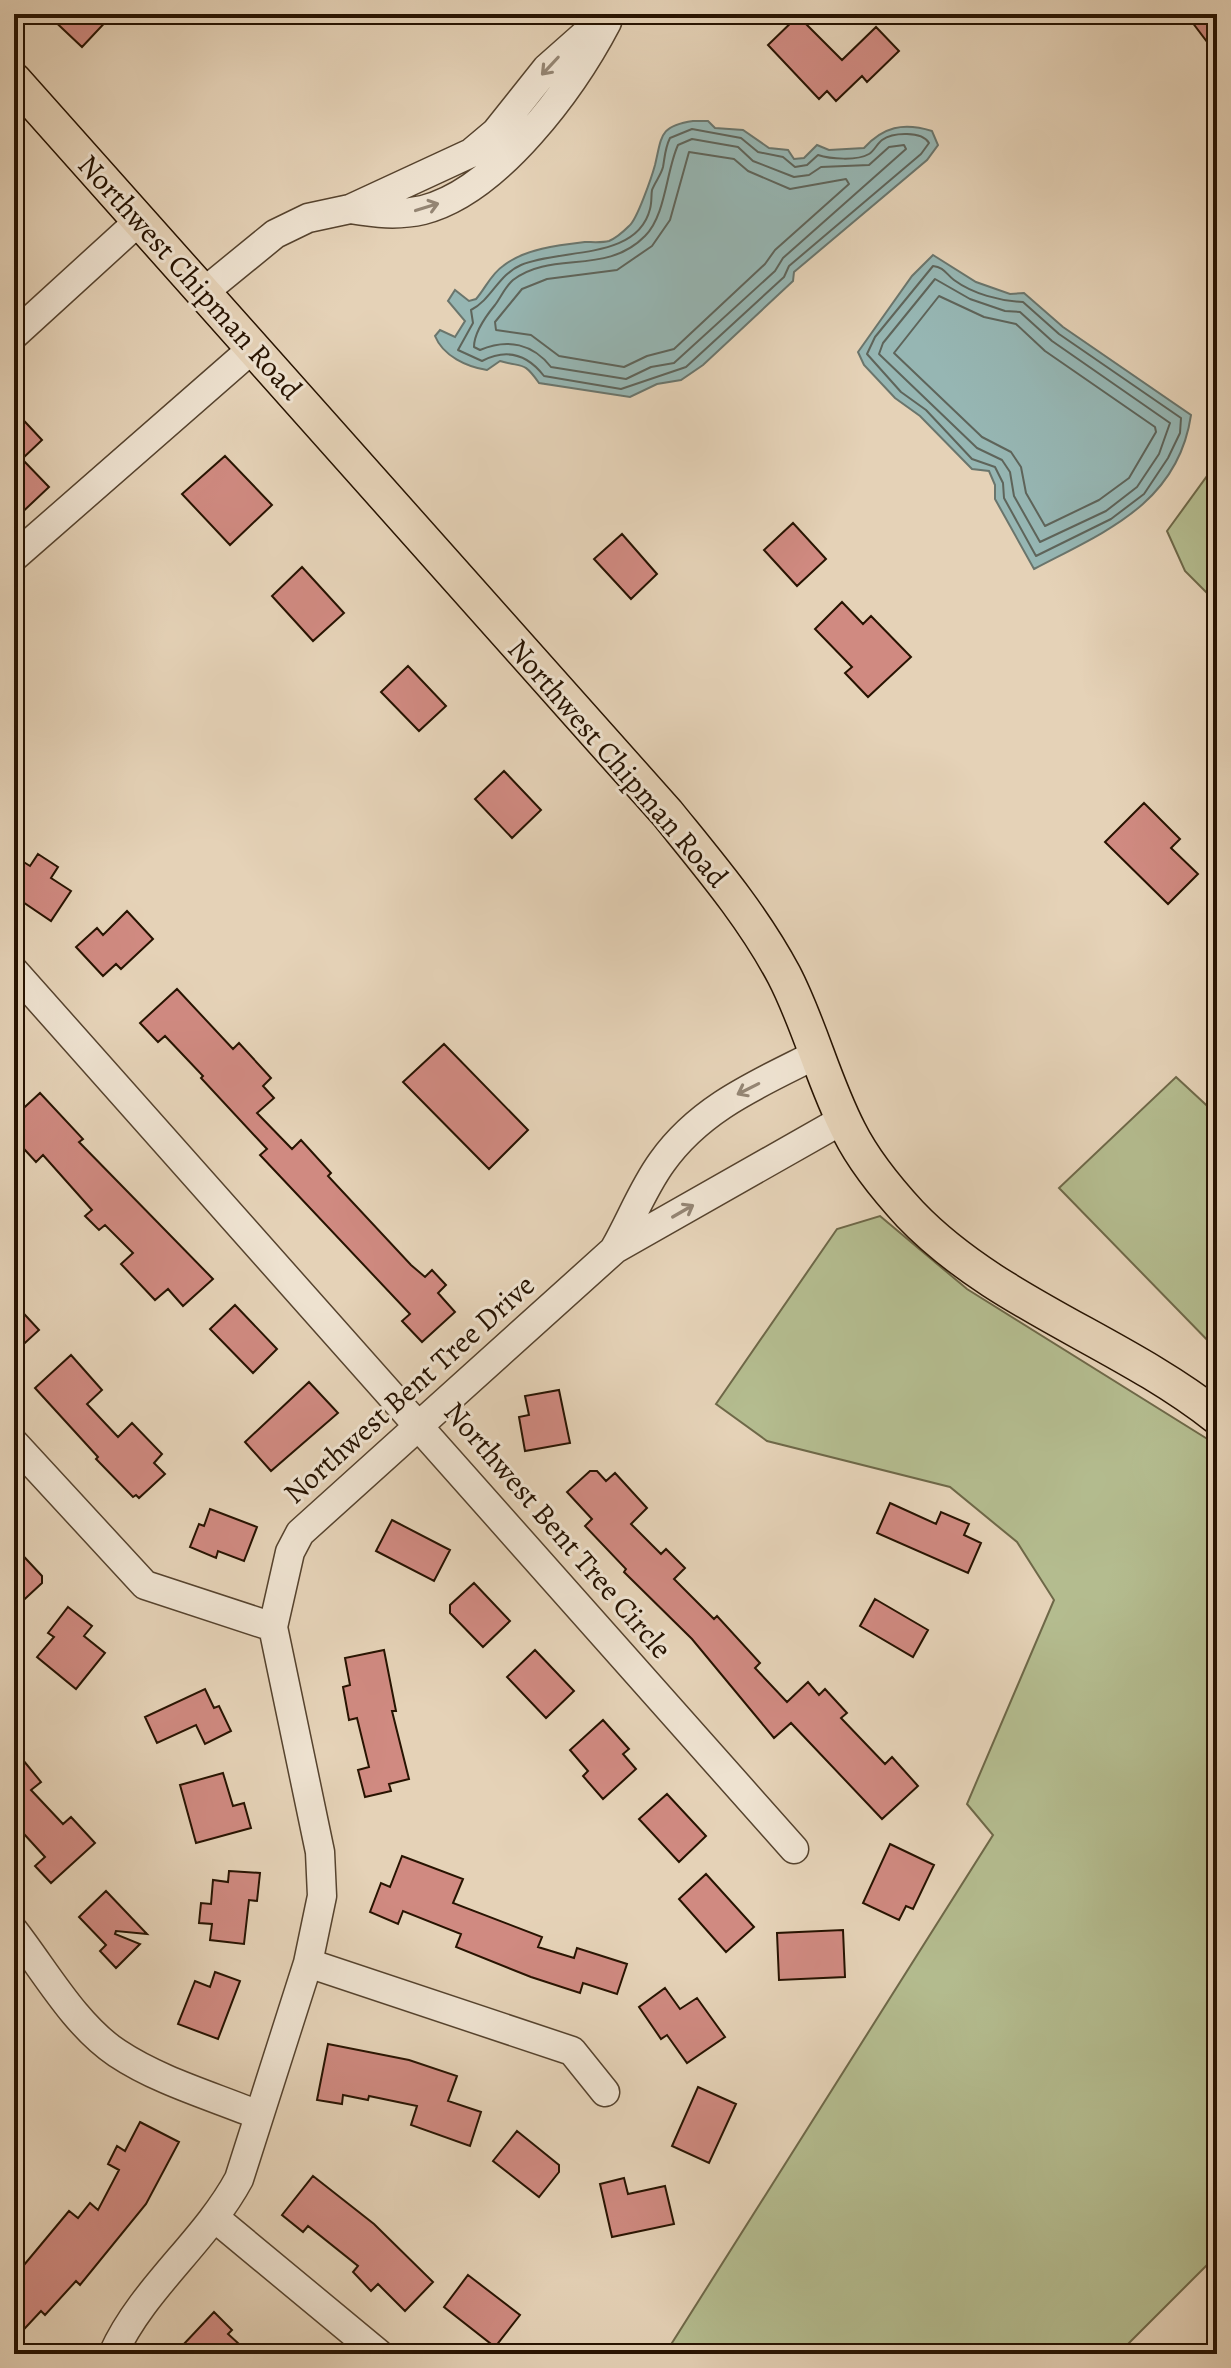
<svg xmlns="http://www.w3.org/2000/svg" width="1231" height="2368" viewBox="0 0 1231 2368" font-family="Alegreya,serif">
<rect width="100%" height="100%" fill="#e5d2b7"/>
<filter id="stains"><feTurbulence type="fractalNoise" baseFrequency=".0025" numOctaves="4"/><feColorMatrix values="0 0 0 0 .2 0 0 0 0 .09 0 0 0 0 .02 0 0 0 .5 -.17"/></filter>
<radialGradient id="worn" r=".72"><stop offset=".6" stop-color="#630" stop-opacity="0"/><stop offset="1" stop-color="#630" stop-opacity=".3"/></radialGradient>
<path fill="#b4bc8f" stroke="#6e6848" stroke-width="2" d="M1210,472L1217,477V603L1185,571L1167,531Z
M1176,1077L1217,1115V1350L1059,1188Z
M880,1216L967,1289L1217,1445V1694L1213,1697L1217,1712V2255L1118,2354H665L993,1835L967,1804L1054,1600L1017,1542L950,1487L767,1441L716,1404L837,1229Z"/>
<path fill="#96b6b3" stroke="#6a756c" stroke-width="2" d="M693,121H708L715,128L743,130L769,148L788,150L794,159L804,158L817,145L829,150L864,148C883,127 903,122 932,131L938,145L927,160L794,272L793,281L703,365L681,380L657,384L630,397L539,383C523,360 523,368 500,361L487,370C467,367 443,356 435,336L440,330L455,337L465,321L448,301L455,290L469,301L476,299C485,289 491,274 503,266C524,249 559,245 585,242C592,242 602,243 609,241C616,238 624,231 629,226C637,220 652,176 655,165C662,136 659,126 693,121Z
M933,255L976,282L1010,294L1024,293L1063,327L1191,415C1178,504 1104,532 1034,569L995,499V485L989,471L972,469L920,416L895,398L864,365L858,352L912,276Z"/>
<g fill="none" stroke-linecap="round" stroke-linejoin="round">
<path stroke="#5e645a" stroke-width="2" d="M692,129L741,138L758,152L783,157L795,167L807,165L818,155C830,159 857,161 869,154C874,151 877,144 882,140C893,132 922,131 929,143L921,154L789,266L784,277L686,367L621,389L544,376C527,354 507,348 482,361L458,350L473,323L471,310C492,299 498,275 521,265C560,248 637,261 650,209C652,202 651,196 652,190C655,182 661,175 663,167C665,156 665,148 670,138Z
M692,139L738,147L753,161L794,177L809,175L821,167L869,165L889,147L904,145L906,149L783,258L775,271L674,363L651,367L626,379L551,367C533,344 508,338 480,350L474,347C474,333 486,316 495,305C501,297 505,287 513,280C552,250 606,276 645,236C666,215 666,171 678,145Z
M689,152L734,159L748,171L790,189L846,179L849,184L775,250L765,264L674,349L647,356L624,367L559,356L531,335L496,330L495,322L522,289L547,279L617,270L652,246L670,220Z
M933,266C944,267 946,274 954,280C973,294 1000,301 1023,302L1059,334L1181,418L1180,433L1168,458L1144,494L1111,519L1036,556L1004,498L1003,483L995,467L972,459L926,410L901,392L867,354L875,337Z
M935,279L970,299L1005,311L1020,312L1052,341L1170,423L1159,454L1137,487L1106,511L1040,542L1014,496L1010,472L1002,460L977,448L879,354L883,343Z
M939,296L984,317L1016,324L1045,351L1155,427L1156,432L1129,478L1099,500L1045,526L1026,493L1021,467L1011,452L982,437L894,353Z"/>
</g>
<path fill="#d08a81" stroke="#271301" stroke-width="2" d="M47,14H113L82,47Z
M1186,14H1217V55Z
M798,16L842,60L876,27L899,51L867,82L862,76L836,101L827,91L819,99L768,45Z
M14,410L42,440L22,459L49,487L14,520Z
M225,456L272,505L230,545L182,494Z
M793,523L826,559L797,586L764,550Z
M622,534L657,574L631,599L594,559Z
M302,567L344,613L313,641L272,596Z
M842,602L863,624L871,616L911,657L868,697L845,673L852,667L815,629Z
M408,666L446,706L419,731L381,692Z
M504,771L541,810L512,838L475,799Z
M1144,803L1180,839L1171,848L1198,874L1168,904L1105,842Z
M38,854L58,867L51,878L71,891L51,921L14,896V856L30,866Z
M127,911L153,939L121,969L116,964L103,976L76,947L97,928L103,935Z
M177,989L233,1049L239,1043L271,1078L263,1086L274,1098L257,1113L292,1149L301,1140L331,1173L328,1176L411,1265L425,1277L432,1270L446,1285L438,1293L455,1312L422,1342L402,1321L410,1314L260,1155L267,1149L201,1078L203,1076L165,1036L158,1042L140,1023Z
M444,1044L528,1130L489,1169L403,1082Z
M40,1093L83,1139L79,1142L213,1279L183,1306L168,1289L155,1300L121,1264L133,1253L105,1225L99,1230L85,1216L92,1210L43,1155L36,1162L14,1138L22,1130L14,1117Z
M14,1303L39,1330L14,1353Z
M235,1305L277,1349L253,1373L210,1329Z
M71,1355L102,1390L87,1404L118,1437L132,1423L162,1454L154,1463L165,1474L139,1498L136,1495L133,1497L96,1459L98,1457L35,1388Z
M309,1382L338,1413L271,1471L245,1442Z
M559,1390L570,1443L525,1451L519,1417L529,1415L525,1396Z
M590,1471H597L606,1481L615,1473L647,1508L631,1524L661,1554L666,1549L685,1568L674,1579L714,1619L717,1616L760,1663L755,1668L787,1702L808,1682L819,1695L825,1689L847,1713L841,1718L885,1764L892,1757L918,1786L882,1819L791,1723L774,1738L692,1639L624,1572L626,1569L585,1526L592,1519L567,1492Z
M890,1503L936,1524L941,1512L969,1524L964,1535L981,1543L968,1573L877,1533Z
M210,1509L257,1527L244,1561L218,1551L216,1558L190,1547L199,1524L204,1526Z
M392,1520L450,1550L434,1581L376,1551Z
M14,1546L42,1576V1583L14,1609Z
M474,1583L510,1621L483,1647L450,1613V1605Z
M875,1599L928,1630L913,1657L860,1626Z
M68,1607L92,1626L84,1636L105,1653L76,1689L37,1657L54,1637L48,1633Z
M384,1650L396,1711H392L409,1779L389,1784L391,1791L365,1797L358,1770L369,1767L357,1718L349,1720L343,1687L350,1685L345,1658Z
M535,1650L574,1691L546,1718L507,1677Z
M205,1689L214,1708L219,1706L231,1731L205,1744L196,1725L157,1743L145,1717Z
M603,1720L629,1749L623,1754L636,1769L603,1799L583,1776L588,1771L570,1750Z
M14,1749L41,1782L31,1790L63,1824L71,1817L95,1843L51,1883L35,1866L45,1857L14,1823Z
M223,1773L233,1806L244,1803L251,1828L196,1843L180,1785Z
M667,1794L706,1836L679,1862L639,1819Z
M890,1844L934,1865L913,1909L906,1906L899,1920L863,1903Z
M402,1856L463,1879L453,1903L542,1937L538,1947L574,1958L577,1948L627,1964L617,1994L583,1983L580,1993L531,1977L456,1947L461,1934L403,1911L398,1924L370,1912L381,1883L390,1887Z
M229,1871L260,1873L257,1901L249,1900L244,1944L210,1940L212,1924L199,1923L201,1903L211,1904L213,1880L228,1882Z
M706,1874L754,1927L726,1952L679,1899Z
M106,1891L147,1934L116,1931L115,1934L140,1944L116,1968L100,1951L106,1945L79,1917Z
M843,1930L845,1977L779,1980L777,1933Z
M215,1972L240,1981L218,2039L178,2024L195,1981L210,1987Z
M665,1988L680,2009L697,1998L725,2037L687,2063L667,2035L661,2039L639,2007Z
M328,2044L409,2060L457,2076L448,2101L481,2112L470,2146L411,2125L417,2106L369,2096L368,2100L343,2095L342,2104L317,2100Z
M698,2087L736,2104L709,2163L672,2146Z
M140,2122L179,2142L146,2204L80,2285L76,2281L45,2315L41,2311L14,2340V2256L24,2265L69,2211L78,2218L90,2203L98,2210L119,2170L108,2164L117,2146L125,2151Z
M517,2131L559,2165V2172L539,2197L493,2161Z
M313,2176L374,2224L433,2282L405,2311L378,2284L371,2291L353,2272L358,2266L308,2226L303,2232L282,2215Z
M624,2178L628,2194L665,2186L674,2224L612,2237L600,2184Z
M468,2275L520,2315L495,2347L444,2307Z
M214,2312L232,2330L228,2334L250,2354H193L183,2345Z"/>
<g fill="none" stroke-linecap="round" stroke-linejoin="round">
<defs>
<path id="minor" d="M350,209C375,213 397,216 423,210C498,191 573,87 607,22
M204,292L275,234L308,218L350,209L471,153L496,132L547,68L608,14
M14,335L140,220
M14,557L253,348
M14,971L794,1849
M615,1248C631,1220 643,1188 662,1162C701,1107 760,1083 817,1054
M14,1443L145,1585L273,1627
M14,1931C45,1971 75,2025 117,2053C159,2081 212,2096 258,2115
M308,1963L572,2051L605,2092
M215,2218L379,2354
M113,2354C142,2289 205,2242 239,2179L308,1963L322,1896L320,1852L273,1627L290,1552L300,1533L615,1249L844,1119"/>
<path id="major" d="M14,80L667,813C709,865 752,915 784,975C810,1025 823,1081 849,1131C864,1161 887,1189 910,1214C995,1303 1121,1341 1217,1417"/>
</defs>
<use href="#minor" stroke="#56432e" stroke-width="31"/>
<use href="#major" stroke="#271301" stroke-width="37"/>
<use href="#minor" stroke="#eee2d0" stroke-width="28"/>
<use href="#major" stroke="#e5d2b7" stroke-width="34"/>
</g>
<defs><path id="oneway-shaft" d="M-6 0H5M1.5-3L5.5 0L1.5 3" fill="none" stroke-width="1.6" stroke-linecap="round" stroke-linejoin="round" transform="scale(2)"/></defs>
<g stroke="#948573">
<use href="#oneway-shaft" transform="translate(550 66) rotate(133)"/>
<use href="#oneway-shaft" transform="translate(427 207) rotate(-17)"/>
<use href="#oneway-shaft" transform="translate(748 1089) rotate(153)"/>
<use href="#oneway-shaft" transform="translate(683 1211) rotate(-30)"/>
</g>
<g text-anchor="middle" stroke-width="6" stroke-linejoin="round" paint-order="stroke">
<g font-size="30" fill="#271301" stroke="#eee2d0">
<text transform="translate(190 277) rotate(48)" y="10">Northwest Chipman Road</text>
<text transform="translate(618 763) rotate(49)" y="10">Northwest Chipman Road</text>
<text transform="translate(409 1389) rotate(-42)" y="10">Northwest Bent Tree Drive</text>
<text transform="translate(558 1530) rotate(49)" y="10">Northwest Bent Tree Circle</text>
</g>
</g>
<rect width="1231" height="2368" fill="none" stroke="#e5d2b7" stroke-width="48"/>
<rect x="16" y="16" width="1199" height="2336" fill="none" stroke="#271301" stroke-width="4"/>
<rect x="24" y="24" width="1183" height="2320" fill="none" stroke="#271301" stroke-width="2"/>
<rect width="100%" height="100%" filter="url(#stains)"/>
<rect width="100%" height="100%" fill="url(#worn)"/>
</svg>
